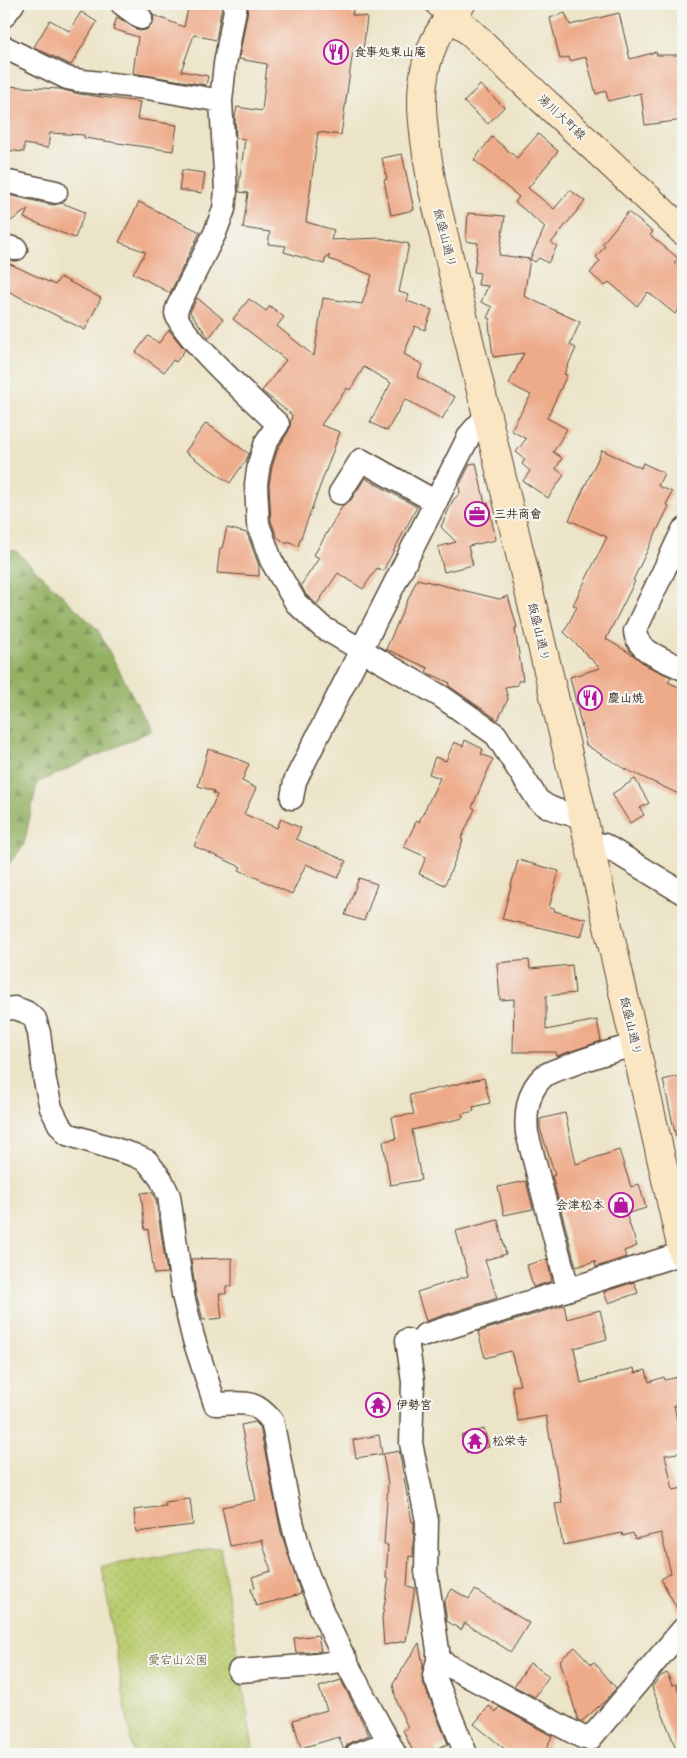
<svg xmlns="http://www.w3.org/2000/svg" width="687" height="1758" viewBox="0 0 687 1758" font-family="Kalam,'Klee One',sans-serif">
<defs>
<pattern id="grass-dots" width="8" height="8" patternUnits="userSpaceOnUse" patternTransform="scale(1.25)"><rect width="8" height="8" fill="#bacc6f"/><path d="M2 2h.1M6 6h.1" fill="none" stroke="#a1af60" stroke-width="1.8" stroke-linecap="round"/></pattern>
<pattern id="forest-firs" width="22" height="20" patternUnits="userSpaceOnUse" patternTransform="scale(1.25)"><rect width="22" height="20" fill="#93b062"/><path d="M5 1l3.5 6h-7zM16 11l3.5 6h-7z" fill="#798f50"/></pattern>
</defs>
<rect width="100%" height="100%" fill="#f6f6f2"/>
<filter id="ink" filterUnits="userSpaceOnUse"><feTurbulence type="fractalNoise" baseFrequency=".02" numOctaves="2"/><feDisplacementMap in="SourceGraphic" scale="10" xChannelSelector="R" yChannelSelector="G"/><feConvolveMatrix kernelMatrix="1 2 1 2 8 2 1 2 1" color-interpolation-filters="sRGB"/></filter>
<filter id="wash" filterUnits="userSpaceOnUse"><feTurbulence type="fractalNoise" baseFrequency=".0096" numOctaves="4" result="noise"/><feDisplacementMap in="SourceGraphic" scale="20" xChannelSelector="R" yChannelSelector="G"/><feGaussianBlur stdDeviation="1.12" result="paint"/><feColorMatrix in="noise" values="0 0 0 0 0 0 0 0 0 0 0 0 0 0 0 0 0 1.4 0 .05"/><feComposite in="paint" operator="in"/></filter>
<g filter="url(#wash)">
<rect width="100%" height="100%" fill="#ece4c7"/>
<path fill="url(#grass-dots)" stroke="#7a7b46" d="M220,1547L254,1754H133L102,1566Z"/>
<path fill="url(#forest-firs)" stroke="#676d40" d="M4,550L16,551L98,630L151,731L37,783L24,845L4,870Z"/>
<g id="blocks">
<path fill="#eeab8a" d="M189,4H214L222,5L216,40L194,35L181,71L208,76L206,85L133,73L138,37L113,29L117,17L139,31L146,30L151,26L154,20L153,15L184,27Z
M249,4H354L352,15L367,17L363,51L353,50L341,135L318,132L306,222L334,230L331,240L381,238L409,244L399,292L409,295L407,301L432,310L425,330L415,326L404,354L423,365L417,377L455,397L442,419L405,399L387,431L370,422L391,383L364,367L350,390L347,388L321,425L340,432L298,546L288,541L287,544L277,537L271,521L269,485L272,467L278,448L289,431L292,415L262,391L286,360L233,319L249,299L266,311L270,306L284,317L277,326L314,356L323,298L362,304L372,275L329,259V255L327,258H326L324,264L284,252L286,246L268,244L270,232L243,228L248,193L239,192V184L245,139L236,138L235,117L237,107L262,111L267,64L239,59Z
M81,12L97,22L71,65L34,47L50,20L69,31Z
M565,13L570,25L619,13L630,59L656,52L657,55H683V120L645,125L641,93L608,101L606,91L596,94L586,57L570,61L569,57L560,59L550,18Z
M480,85L504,107L488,124L464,102Z
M4,86L60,89L79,94L140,102L137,119L177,125L173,151L84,138V135L50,133L48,148L24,144V152L4,150Z
M538,134L558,151L528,188L554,209L570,190L585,201L551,243L557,246L548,263L539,258L535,262L530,259L545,227L515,202L519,197L474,160L492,137L517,158Z
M402,154L414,210L391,215L384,180L387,179L382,158Z
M182,170L205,173L202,193L179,190Z
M4,194L53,205L62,203L85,212L75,238L24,218L28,209L4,226Z
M139,202L200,232L170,293L133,273L146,252L119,242Z
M628,212L653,232L650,235L678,258L674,263L683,271V304L675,314L648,292L637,306L609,282L605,286L590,273L600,261L596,257L605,246L602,244Z
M468,213L505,216L499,255L530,259L524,296L580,322L570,345L576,348L564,374L567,375L547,418L567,429L553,452L562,458L556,469L564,475L548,498L523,481L530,471L522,464L525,459L516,452L526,439L511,430L531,395L509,384L524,353L493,357L489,323L491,319L487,318L492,307L481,302L488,286L478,285L480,273L474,272L478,243L466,241Z
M4,261L55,285L60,277L101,298L85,330L4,289Z
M197,298L223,319L209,338L190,312Z
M169,330L185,350L176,362L173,360L164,372L136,352L148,336L159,343Z
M206,423L249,454L246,460L230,483L185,452Z
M602,450L641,468L643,463L664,473L658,486L672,492L666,505L669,506L633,580L635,581L606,639L633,655L647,666L671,677L668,682L683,689V796L625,769L586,745L570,677L600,668L564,632L577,607L573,605L607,537L569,520Z
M476,463L485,504L488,503L496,540L468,546L473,565L444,572L438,547L456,542L441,527L453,500L460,493L459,486L470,464Z
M365,478L417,507L383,571L377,568L363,589L338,573L317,604L306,595L301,585L319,558L314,555L343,505L351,500Z
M227,528L247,533L259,566V576L217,573L220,548H222Z
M417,579L499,599L508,596L517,627L515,628L523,680L518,681V685L505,687L508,699L498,720L449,686L450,683L426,672L428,668L386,649Z
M465,740L483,749L481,754L493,759L472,807L475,809L461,839L463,840L445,885L419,874L426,857L404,847L417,820L419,822L440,778L429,774L435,757L446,761L454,742L463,746Z
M208,749L231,756L249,764L242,781L256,788L244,814L277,828L281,819L301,828L296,839L346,861L338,878L306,864L292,894L239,870L241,867L194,846L217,795L213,793L214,791L198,786Z
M635,779L649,803L640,808L644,815L630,823L612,794Z
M518,860L559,871L549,908L555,909L554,911L586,919L581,937L502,919Z
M359,878L377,884L364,921L345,915Z
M529,960L530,969L572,965L575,993L546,996V1030L597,1020L601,1041L557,1056L556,1052H513L514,999L500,1000L497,963Z
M683,1075V1136L676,1137L663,1080Z
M484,1078L490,1103L473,1107L474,1111L462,1114L463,1118L412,1130L421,1180L390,1185L383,1141L396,1139L392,1117L414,1114L409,1095Z
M565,1113L576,1164L619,1150L631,1187L639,1184L646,1208L626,1214L637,1246L624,1251L626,1257L596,1267L595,1261L576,1267L552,1176L555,1175L540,1128V1119Z
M526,1181L533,1209L504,1215L498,1187Z
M152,1192L156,1200L167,1273L154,1274L148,1229L145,1230L141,1193Z
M498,1220L506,1254L485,1260L497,1298L426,1321L417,1292L468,1276L456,1231Z
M232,1258V1286H226V1294H219L222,1318L203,1320L196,1293L191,1259Z
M547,1259L552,1281L533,1287L527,1265Z
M634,1282L638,1293L608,1303L604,1292Z
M564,1305L567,1319L600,1310L607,1339L574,1348L581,1383L634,1368L635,1373L646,1370L649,1382L664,1377L665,1380L683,1376V1403L674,1405L683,1452L665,1455L673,1490L683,1488V1616H681L661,1579L671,1573L661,1533L635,1539L633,1533L623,1536L622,1533L563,1545L555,1504L562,1503L546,1416L518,1421L512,1386L520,1385L511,1351L485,1358L478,1332Z
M255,1422L260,1427L281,1532L301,1594L256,1606L251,1589L255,1588L252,1577L271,1571L262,1540L230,1546L222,1507L256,1500L241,1425Z
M484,1429L489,1447L467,1453L461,1436Z
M379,1435L382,1454L356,1458L353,1440Z
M399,1451L412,1522H414L413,1557L409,1556L407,1586L415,1588L406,1641L384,1645L382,1618L389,1578H386L388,1545H384L388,1484L383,1454Z
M190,1499L193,1525L136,1532L134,1510L166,1506L165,1502Z
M452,1589L469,1599L475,1590L529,1623L511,1652L465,1623L461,1630L447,1621L444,1602Z
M318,1635L321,1651L296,1653L294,1638Z
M419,1643L423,1665L422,1680L448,1744L435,1749L438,1754H414L403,1730L408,1728L397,1703L393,1684Z
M575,1647L591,1664L594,1662L616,1688L605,1701L581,1722L578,1720L560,1660Z
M530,1663L549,1676L535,1697L514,1686Z
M667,1673L672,1685L676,1684L683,1703V1754H678L652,1687L661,1676Z
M341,1680L369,1735L352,1742L347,1745L344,1751L339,1737L301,1748L293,1720L327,1710L319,1687Z
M489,1706L496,1712L499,1707L552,1736L544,1754H511L474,1724Z"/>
</g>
</g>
<g filter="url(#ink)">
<use href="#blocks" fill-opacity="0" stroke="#564637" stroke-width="1"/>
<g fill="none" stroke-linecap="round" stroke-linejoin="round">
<defs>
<path id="street" d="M122,4L141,18
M236,4L225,64L221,101L226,191L224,209L215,233L178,306C177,308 176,311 176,313C178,333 260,407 278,424L266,442L259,464L256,484L258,524L271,560L296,603L322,627L442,697L496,735L538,800C551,811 567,813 583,817
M4,16L13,4
M4,47L67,78L82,81L148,88L221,101
M4,181L56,192
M4,246L16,249
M340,493L361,460L436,502
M683,530L635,631C636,652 667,660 683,669
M292,798L295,781L470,434L488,414
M589,843L604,845L683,893
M4,1009L15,1008L26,1012L35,1019L39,1033L45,1081L51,1108L59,1124L67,1134L134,1155L147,1161L161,1179L169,1196L183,1295L193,1337L215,1404C241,1404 253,1397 272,1421C281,1461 286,1504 298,1544C318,1616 360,1688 395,1754
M568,1289L527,1133C525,1113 528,1090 544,1076C549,1072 559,1069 565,1067C588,1058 611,1051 635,1045
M425,1335L683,1253
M407,1340L413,1382L411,1443L427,1521L426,1571L438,1650V1660L434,1675L466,1754
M438,1660L582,1737L590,1739L683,1629
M239,1671L316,1665L346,1660
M357,1754L389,1742"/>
<path id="secondary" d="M440,4L683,231
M461,4C451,16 439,30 433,45C413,89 425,140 432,186L583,817L683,1254"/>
</defs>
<use href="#street" stroke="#564637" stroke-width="25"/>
<use href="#secondary" stroke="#564637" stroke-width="30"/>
<use href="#street" stroke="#fff" stroke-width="22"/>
<use href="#secondary" stroke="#fbe6c4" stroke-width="28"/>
</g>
</g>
<defs>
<symbol id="restaurant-ring" viewBox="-11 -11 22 22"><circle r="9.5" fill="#f6f6f2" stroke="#b5179e" stroke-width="1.5"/><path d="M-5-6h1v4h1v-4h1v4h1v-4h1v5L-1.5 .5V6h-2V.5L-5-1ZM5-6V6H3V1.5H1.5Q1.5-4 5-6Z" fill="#b5179e"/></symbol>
<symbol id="office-ring" viewBox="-11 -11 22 22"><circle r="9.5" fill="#f6f6f2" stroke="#b5179e" stroke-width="1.5"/><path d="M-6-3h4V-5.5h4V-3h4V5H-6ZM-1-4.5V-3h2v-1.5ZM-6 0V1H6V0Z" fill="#b5179e"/></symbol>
<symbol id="shop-ring" viewBox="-11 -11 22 22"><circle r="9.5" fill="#f6f6f2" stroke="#b5179e" stroke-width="1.5"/><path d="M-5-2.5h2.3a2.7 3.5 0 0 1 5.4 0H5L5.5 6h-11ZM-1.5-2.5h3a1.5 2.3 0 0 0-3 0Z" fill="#b5179e"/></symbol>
<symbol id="temple-ring" viewBox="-11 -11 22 22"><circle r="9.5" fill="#f6f6f2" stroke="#b5179e" stroke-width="1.5"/><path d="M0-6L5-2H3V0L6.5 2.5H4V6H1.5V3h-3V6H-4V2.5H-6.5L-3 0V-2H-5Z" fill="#b5179e"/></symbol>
</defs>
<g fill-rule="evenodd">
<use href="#restaurant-ring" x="322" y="38" width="28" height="28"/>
<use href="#office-ring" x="463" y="500" width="28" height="28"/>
<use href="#restaurant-ring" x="576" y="684" width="28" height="28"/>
<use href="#shop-ring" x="607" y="1191" width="28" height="28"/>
<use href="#temple-ring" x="364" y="1391" width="28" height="28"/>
<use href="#temple-ring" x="461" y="1427" width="28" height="28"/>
</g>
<g text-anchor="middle" stroke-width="4" stroke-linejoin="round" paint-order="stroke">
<g font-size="12" font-weight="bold" fill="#3b2a1e" stroke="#f6f6f2" text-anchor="start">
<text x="354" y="56">食事処東山庵</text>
<text x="494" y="518">三井商會</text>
<text x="608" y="702">慶山焼</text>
<text x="604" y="1209" text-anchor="end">会津松本</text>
<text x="396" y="1409">伊勢宮</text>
<text x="492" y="1445">松栄寺</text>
</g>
<g font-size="12" fill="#3b2a1e" stroke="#f6f6f2">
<text transform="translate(562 117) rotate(43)" y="4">湯川大町線</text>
<text transform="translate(445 238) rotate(76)" y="4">飯盛山通り</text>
<text transform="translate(539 632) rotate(77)" y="4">飯盛山通り</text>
<text transform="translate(631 1026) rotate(77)" y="4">飯盛山通り</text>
</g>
<g font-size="12" fill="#5b5232" stroke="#f6f6f2">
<text x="178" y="1664">愛宕山公園</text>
</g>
</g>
<rect width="687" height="1758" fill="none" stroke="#f6f6f2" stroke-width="20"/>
</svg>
